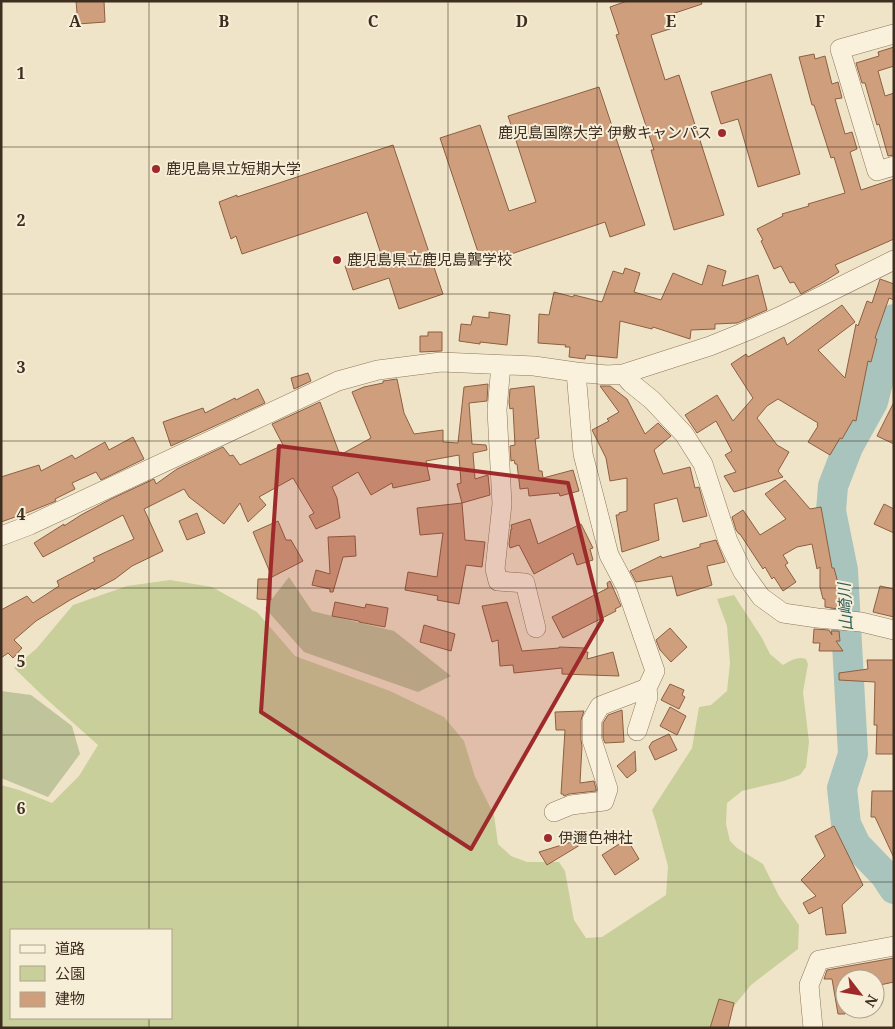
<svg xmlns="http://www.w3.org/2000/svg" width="895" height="1029" viewBox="0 0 895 1029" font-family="'Noto Serif','Noto Sans JP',serif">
<rect width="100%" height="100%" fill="#f0e4c8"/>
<path fill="#c9cf9b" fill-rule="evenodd" d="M170,580L212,587L257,612L295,656L390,691L444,717L464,741L475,777L494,815L498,844L511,856L527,862H559L565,871L574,920L586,938L602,937L666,895L668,866L656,822L652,810L692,748L699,707L711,705L727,691L730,663L727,626L717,599L734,595L762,638L770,654L783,665C790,661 798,656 806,659L808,664L803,692L809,742L806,767L800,775L784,781L742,791L727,803L726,824L730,841L737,848L763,864L779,896L799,925L798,949L751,985L724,1018L721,1028H1V785L19,790L52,803L79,776L98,745L43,696L14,668L37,648L73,605L127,586ZM11,930H171V1018H11Z"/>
<path fill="#bfc49a" d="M289,577L312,611L394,631L451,676L418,692L304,652L265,608Z
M1,691L31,695L72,726L80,754L48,797L1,778Z"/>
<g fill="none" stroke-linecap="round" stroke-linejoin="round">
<path stroke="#a9c4bc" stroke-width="30" d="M894,319L873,402L848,447L833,486L831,511L843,570L853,754L842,788L846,824L856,845L884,874L894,889"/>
</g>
<path fill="#cf9f7d" stroke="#8d5f41" d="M76,1H104L105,22L78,24Z
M627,1H701L702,4L672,14L676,27L651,35L665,80L679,75L724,215L674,230L651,150H654L616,35L619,34L610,7Z
M894,47V66L878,71L885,96L894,93V155L888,156L879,124L877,125L865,83H862L856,63L879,56L878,52Z
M814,54L815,59L825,56L832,84L838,82L842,98L835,99L845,134L852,132L857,149L850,152L861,190L894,179V239L835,265L839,272L825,281L801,294L794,282L790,283L781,266L774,269L761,241L763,240L757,229L783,216L782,214L809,206L808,204L845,193L834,157L831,158L814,105H812L799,57Z
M771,74L800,174L758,187L738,119L721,124L711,92Z
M599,87L645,225L610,237L605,222L482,264L440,138L480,125L509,211L536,202L508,116Z
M393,145L443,294L399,309L389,278L353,290L345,266L381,254L367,212L242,254L236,236L231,239L219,202L237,195V197Z
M708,265L726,271L722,286L758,275L767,310L737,323L715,324V329L691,330L690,339L653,327L652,329L620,321L617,358L586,355L585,359L569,357L570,347H565L566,345L538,343L539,314L549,315L554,292L573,297L574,295L602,302L613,271L623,274L625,268L640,273L634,292L661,300L673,273L702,285Z
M880,279L894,284V300L889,298L875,338L877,339L871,362L868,361L856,421L853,420L842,439L840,438L830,455L808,442L818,426L817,425L818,423L778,399L767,406L757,418L777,445L789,452L778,471L783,477L734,492L724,476L736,472L725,455L732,451L716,421L697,433L685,415L717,395L733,421L753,398L731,364L746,354L748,357L784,337L787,345L842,305L855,322L818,350L845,378L856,324L858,326L867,301L872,303Z
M489,312L510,315L507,345L480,342V344L459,341L461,324L471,325L473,316L489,318Z
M428,332H442V351L420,352V336H428Z
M308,373L311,381L294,389L291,378Z
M397,379L404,413L414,434L443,430V442L458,443L464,387L488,384L487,401L469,403L472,444L486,445L487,450L473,453L475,479L488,475L490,495L462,503L457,484L461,483L459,455L426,461L430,480L393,488L392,483L371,495L358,472L332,487L337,498L340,518L316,529L309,516L314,513L293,478L259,497L266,505L248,522L240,503L224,524L189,497L184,489L144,509L163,551L132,566L115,579L94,590L93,588L70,600L36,621L14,640L22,648L13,658L8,653L1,658V610L27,596L33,603L59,586L57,581L95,561L93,558L134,539L123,515L43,557L34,543L64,524V526L81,515L111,499L154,479L156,484L177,469L223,447L230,456L233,455L240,465L283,445L272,424L320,402L340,455L371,438L352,392L364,387L383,383V381Z
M534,386L539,438L535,439L539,471H542L543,478L573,470L579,491L560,496L559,493L529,496L528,488L520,489L517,464H515L514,460L511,461L510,446L515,445L513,408L510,409L509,402L510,389Z
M600,386H610L627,399L645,434L658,423L671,436L654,450L663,474L690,467L695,488L699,487L707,516L683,522L677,498L654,504L659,540L622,552L616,515H619V513L627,511V478L610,481L606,458L592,430L609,421L607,419L619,412Z
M258,389L265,403L171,446L163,422L203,408L205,413L235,398L236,400Z
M894,402V444L877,436Z
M133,437L144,459L101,480L96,472L72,483L75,489L55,499L56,501L29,512L1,522V477L39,465L41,471L72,455L75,459L105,442L109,450Z
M785,480L810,509L821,507L832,568H834L838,583V609L825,607V599H823L820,587V567L817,569L812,544L797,547L783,555L788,563L785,565L796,582L783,591L774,577L772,579L765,567L763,569L740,534H739L736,530L732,517L743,510L760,535L786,519L765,494Z
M462,503L465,540L485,542L482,567L466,565L459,604L437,600L438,596L405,590L408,572L437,577L443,533L420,535L417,508Z
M884,504L894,509V533L874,524Z
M197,513L205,533L187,540L179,521Z
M530,519L538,544L581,524L593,548L590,549L593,560L577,565L573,553L534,574L519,545L510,548L509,544L511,529H512L511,525Z
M278,521L286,540H291L303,561L272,577L253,532Z
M355,536L356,556L343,557L333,592H330V589L312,585L316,570L330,574L328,537Z
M716,540L725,562L707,566L712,585L677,596L672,576L636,582L630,571L661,556L662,558L700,547V544Z
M258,579H271V600L257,599Z
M610,581L621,606L615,609L616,611L563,638L552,617L608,588L607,583Z
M880,586L894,589V617L873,612Z
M335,602L365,608L366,604L388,608L385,627L359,622V621L332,616Z
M507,602L522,651L559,648V647L585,648L584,652H588L587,659L613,652L619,676L562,674V668L514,673L513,665L500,666L498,640L492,642L482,606Z
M424,625L455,634L451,651L420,642Z
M670,628L687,647L671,662L660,650L656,640Z
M814,629L829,630L832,635L831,631H839L840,641H836L843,651H819L820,643H813Z
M867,660H894V754H876L877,725H874L875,682L839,680V673L868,669Z
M670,684L684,690L682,695L685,697L679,709L661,700Z
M670,707L686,716L677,735L660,726Z
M622,710L624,742L605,743L603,738V723L608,715Z
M584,711L581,720V740L582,746L580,783L594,781L596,789V791L569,794L564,796L563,794H561L565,730H556L555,712Z
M669,734L677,750L655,760L649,747L652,742Z
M635,751L636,771L627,778L617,766Z
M872,791H894V858L875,817H871Z
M834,826L863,885L842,905L846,933L826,935L822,907L809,914L803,903L816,896L801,880L825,856L815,836Z
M627,839L639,859L615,875L602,855Z
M578,840L580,845L547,865L539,852Z
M894,958V982L875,986V979H845V1014H838L832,979H824L827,970Z
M719,999L734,1003L728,1028H710Z"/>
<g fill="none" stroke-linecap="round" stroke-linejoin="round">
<defs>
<path id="minor" d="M894,34L840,49L877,171L894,166
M501,365L497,410L502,504L495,569L498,581L525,583L536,628
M623,374L631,383L652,400L684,434L703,464L728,541L743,572L761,597L783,613L817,618L861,622L894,630
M1,536L30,525L338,381L378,370L441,362L534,366L576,372L607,375L623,374L710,346L747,331L781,316L894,260
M637,731L648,697L647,688
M554,812L571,805L604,801L608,789L592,740V720L600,706L647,688L655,671L626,587L609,555L583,454L576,372
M813,1028L809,985L819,960L894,946"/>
</defs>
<use href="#minor" stroke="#8d765c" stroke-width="20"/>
<use href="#minor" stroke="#faf1dc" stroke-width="19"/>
</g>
<path fill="#9e2a2b" fill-opacity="0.2" stroke="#9e2a2b" stroke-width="4" stroke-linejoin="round" d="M279,446L568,483L602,620L471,849L261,712Z"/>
<path fill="none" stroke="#3d2e20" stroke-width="1" stroke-opacity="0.55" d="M149,1V930M298,1V1028M448,1V1028M597,1V1028M746,1V1028M1,147H894M1,294H894M1,441H894M1,588H894M1,735H894M1,882H894M149,1018V1028"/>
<g fill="#9e2a2b" stroke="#f7eed8" stroke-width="2">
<circle cx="722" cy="133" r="5"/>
<circle cx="156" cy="169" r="5"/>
<circle cx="337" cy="260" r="5"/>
<circle cx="548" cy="838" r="5"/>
</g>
<g text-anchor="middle" stroke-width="4" stroke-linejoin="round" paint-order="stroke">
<g font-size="15" fill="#3d2e20" stroke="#f7eed8" text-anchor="start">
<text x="712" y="138" text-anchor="end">鹿児島国際大学 伊敷キャンパス</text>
<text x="166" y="174">鹿児島県立短期大学</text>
<text x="347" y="265">鹿児島県立鹿児島聾学校</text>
<text x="558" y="843">伊邇色神社</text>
</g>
<g font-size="16" font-style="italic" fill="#2f5d5a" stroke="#f7eed8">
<text transform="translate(845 607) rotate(-93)" y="6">山崎川</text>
</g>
</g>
<g font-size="16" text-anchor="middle" font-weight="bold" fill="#3d2e20" stroke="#f7eed8" stroke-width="4" stroke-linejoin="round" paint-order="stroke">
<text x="75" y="27">A</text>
<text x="224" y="27">B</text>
<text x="373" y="27">C</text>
<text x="522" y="27">D</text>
<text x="671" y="27">E</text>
<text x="820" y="27">F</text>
<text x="21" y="79">1</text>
<text x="21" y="226">2</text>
<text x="21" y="373">3</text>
<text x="21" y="520">4</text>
<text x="21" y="667">5</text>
<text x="21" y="814">6</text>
</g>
<rect width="895" height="1029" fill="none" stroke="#3d2e20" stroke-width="5"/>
<rect x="10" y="929" width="162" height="90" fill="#f7eed8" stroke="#ada18e"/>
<rect x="20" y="945" width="25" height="8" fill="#faf1dc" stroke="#ada18e"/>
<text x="55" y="954" font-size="15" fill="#3d2e20">道路</text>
<rect x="20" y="966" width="25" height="15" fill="#c9cf9b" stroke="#ada18e"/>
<text x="55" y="979" font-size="15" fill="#3d2e20">公園</text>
<rect x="20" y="992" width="25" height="15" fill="#cf9f7d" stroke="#ada18e"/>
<text x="55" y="1004" font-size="15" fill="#3d2e20">建物</text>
<g transform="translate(860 994) rotate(121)"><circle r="24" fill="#f7eed8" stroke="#ada18e"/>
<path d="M0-4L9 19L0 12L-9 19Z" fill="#9e2a2b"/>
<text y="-8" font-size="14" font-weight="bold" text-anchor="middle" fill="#3d2e20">N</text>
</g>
</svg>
